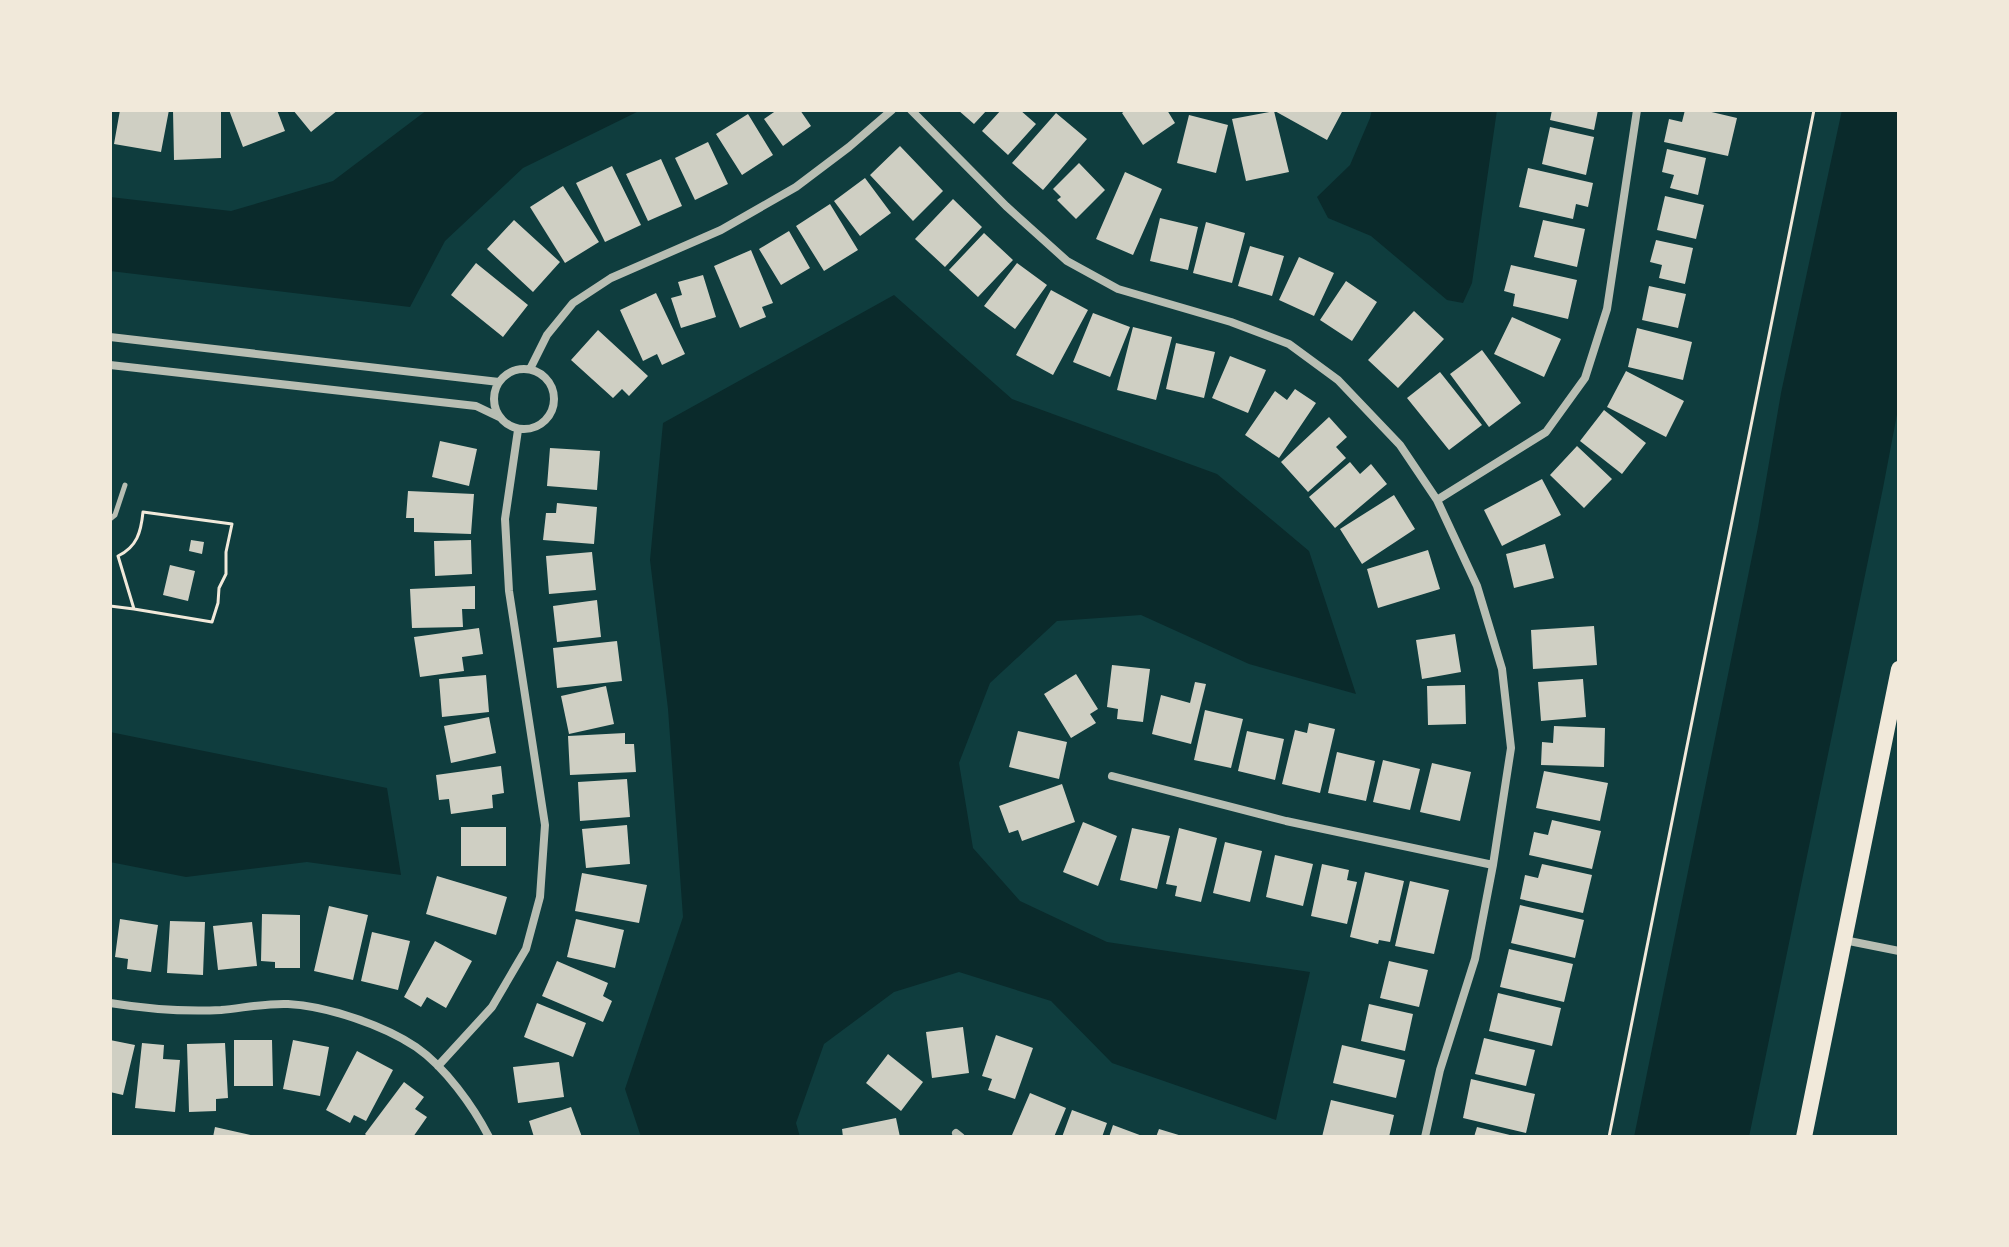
<svg xmlns="http://www.w3.org/2000/svg" width="2009" height="1247" viewBox="0 0 2009 1247" font-family="'Source Serif 4',serif">
<rect width="100%" height="100%" fill="#0f3d3e"/>
<path fill="#0a2a2b" d="M427,110H641L523,168L445,241L410,307L110,271V197L231,211L333,181Z
M1372,110H1497L1472,283L1463,303L1447,300L1371,236L1328,218L1317,197L1350,165L1370,118Z
M1842,110H1899V404L1883,488L1749,1137H1634L1758,527L1781,393Z
M894,295L1012,399L1217,474L1309,551L1356,694L1249,664L1141,615L1057,621L990,683L959,763L973,848L1020,901L1107,942L1310,972L1276,1120L1112,1063L1051,1001L959,972L894,992L824,1044L796,1123L800,1137H641L625,1089L683,917L668,709L650,560L663,423Z
M110,732L387,788L401,875L307,862L186,877L110,862Z"/>
<path fill="#cfcfc3" d="M120,110H169L161,152L114,144Z
M173,110H221V158L174,160Z
M229,110H277L285,131L243,147Z
M293,110H338L311,132Z
M777,110H800L811,126L783,146L764,119Z
M958,110H987L974,124Z
M1001,110H1020L1036,124L1008,155L982,131Z
M1126,110H1167L1175,123L1143,145L1122,113Z
M1273,110H1343L1327,140Z
M1552,110H1598L1594,130L1550,120Z
M1685,110H1703L1737,118L1728,156L1664,142L1669,119L1682,122Z
M1274,111L1289,172L1246,181L1232,119Z
M1056,113L1087,139L1043,190L1012,163Z
M748,114L773,155L742,175L716,134Z
M1189,115L1228,125L1216,173L1177,163Z
M1550,127L1594,137L1586,175L1542,164Z
M708,142L728,184L695,200L675,158Z
M900,146L943,191L913,221L870,175Z
M1667,149L1706,158L1698,195L1670,188L1674,175L1662,172Z
M661,159L682,206L648,221L626,174Z
M1079,163L1105,190L1076,219L1057,200L1061,197L1053,189Z
M612,166L641,225L605,242L576,183Z
M1528,168L1593,183L1588,207L1576,204L1573,219L1519,207Z
M1125,172L1162,189L1133,255L1096,239Z
M865,178L891,213L860,236L834,201Z
M563,186L599,242L565,263L530,207Z
M1665,196L1704,205L1696,239L1657,230Z
M953,199L982,227L945,267L915,239Z
M830,204L858,250L824,271L796,226Z
M1160,218L1198,227L1188,270L1150,261Z
M514,220L560,262L533,292L487,249Z
M1543,220L1585,229L1577,267L1534,257Z
M1206,222L1245,233L1232,283L1193,273Z
M789,231L810,268L781,285L759,249Z
M984,233L1013,260L978,297L949,270Z
M1656,240L1693,248L1685,284L1659,278L1662,265L1650,262Z
M1250,246L1284,256L1272,296L1238,286Z
M751,250L773,303L762,307L766,317L740,328L714,266Z
M1299,257L1334,273L1314,316L1279,300Z
M476,263L528,305L503,337L451,295Z
M1017,263L1047,285L1015,329L984,306Z
M1511,265L1577,280L1568,319L1513,306L1515,294L1504,291Z
M703,275L716,317L681,328L671,298L682,295L678,282Z
M1346,281L1377,302L1352,341L1320,320Z
M1649,286L1686,294L1678,328L1642,320Z
M1051,290L1088,310L1053,375L1016,355Z
M656,293L685,354L662,365L657,354L643,361L620,310Z
M1414,311L1444,339L1398,388L1368,360Z
M1093,313L1130,327L1110,377L1073,362Z
M1512,317L1561,339L1544,377L1494,354Z
M1133,327L1172,337L1156,400L1117,390Z
M1637,328L1692,342L1683,380L1628,367Z
M598,330L648,376L629,396L622,389L613,398L571,360Z
M1176,343L1215,352L1204,398L1166,389Z
M1482,350L1521,403L1489,427L1450,374Z
M1230,356L1266,370L1248,413L1212,398Z
M1626,371L1684,401L1666,437L1607,407Z
M1440,372L1482,425L1449,450L1407,398Z
M1295,389L1316,403L1279,458L1245,435L1275,391L1287,400Z
M1604,410L1646,443L1622,474L1580,441Z
M1329,417L1347,437L1336,447L1346,458L1308,492L1281,462Z
M440,441L477,449L469,486L432,477Z
M1577,446L1612,479L1584,508L1550,475Z
M550,448L600,451L597,490L547,486Z
M1350,462L1360,474L1371,464L1387,484L1335,528L1309,497Z
M1542,479L1561,515L1502,546L1484,510Z
M408,491L474,494L471,534L414,532V518H406Z
M1394,495L1415,529L1362,564L1340,529Z
M557,503L597,507L594,544L543,540L546,513H556Z
M191,540L204,542L202,554L189,551Z
M471,540L472,574L435,576L434,541Z
M1545,544L1554,578L1514,588L1506,554Z
M1428,550L1440,589L1378,608L1367,569Z
M592,552L596,590L549,594L546,556Z
M170,565L195,571L188,601L163,595Z
M475,586V609H462L463,627L412,628L410,589Z
M597,600L601,637L557,642L553,606Z
M1594,626L1597,665L1533,669L1531,630Z
M479,628L483,654L462,657L464,671L420,677L414,637Z
M1455,634L1461,672L1422,679L1416,640Z
M617,641L622,681L557,688L553,648Z
M1112,665L1150,669L1143,722L1117,719L1118,709L1107,707Z
M1076,674L1098,709L1090,714L1096,723L1071,738L1044,694Z
M486,675L489,712L442,717L439,679Z
M1583,679L1586,717L1541,721L1538,682Z
M1195,682L1206,684L1191,744L1152,734L1161,695L1190,703Z
M1465,685L1466,724L1428,725L1427,686Z
M606,686L614,724L569,734L561,696Z
M1205,710L1243,719L1231,768L1194,760Z
M489,717L496,753L451,763L444,726Z
M1309,723L1335,729L1320,793L1282,784L1295,730L1307,733Z
M1554,726L1605,728L1604,767L1541,765L1542,742L1553,743Z
M1018,731L1067,742L1059,779L1009,767Z
M1247,731L1284,739L1275,780L1238,771Z
M625,733V744H634L636,772L570,775L568,736Z
M1337,752L1375,761L1366,801L1328,793Z
M1383,760L1420,769L1410,810L1373,802Z
M1432,763L1471,772L1460,821L1420,812Z
M501,766L504,793L492,795L493,808L451,814L449,799L439,800L436,775Z
M1544,771L1608,783L1600,821L1536,808Z
M627,779L630,817L580,821L578,782Z
M1062,784L1075,822L1022,841L1018,830L1009,833L999,806Z
M1552,820L1601,831L1592,869L1529,855L1534,832L1548,835Z
M1083,822L1117,836L1098,886L1063,872Z
M627,825L630,864L586,868L582,829Z
M461,827H506V866H461Z
M1132,828L1170,836L1157,889L1120,880Z
M1179,828L1217,838L1201,902L1175,896L1177,886L1166,884Z
M1225,842L1262,851L1250,902L1213,893Z
M1275,855L1313,864L1303,906L1266,897Z
M1322,864L1349,870L1347,880L1357,882L1347,924L1311,916Z
M1542,864L1592,875L1583,913L1520,899L1525,875L1538,878Z
M1365,872L1404,881L1390,942L1379,940L1378,944L1350,937Z
M582,873L647,885L639,923L575,911Z
M437,876L507,897L496,935L426,914Z
M1410,881L1449,890L1434,954L1395,946Z
M1520,905L1584,920L1575,958L1511,943Z
M329,906L368,915L353,980L314,971Z
M262,914L300,915V968H275V962L261,961Z
M120,919L158,925L151,972L127,969L128,959L115,957Z
M576,919L624,930L615,968L567,957Z
M170,921L205,922L203,975L167,973Z
M252,922L257,966L218,970L213,926Z
M372,932L410,941L398,990L361,981Z
M435,941L472,961L446,1008L427,997L421,1007L404,997Z
M1509,949L1573,964L1564,1002L1500,987Z
M557,961L608,983L603,996L612,1001L603,1022L542,996Z
M1389,961L1428,970L1419,1007L1380,998Z
M1498,993L1561,1008L1552,1046L1489,1031Z
M537,1003L586,1023L573,1057L524,1037Z
M1369,1004L1413,1014L1405,1051L1361,1041Z
M963,1027L969,1073L932,1078L926,1032Z
M996,1035L1033,1048L1015,1099L988,1090L992,1079L982,1076Z
M1484,1038L1535,1050L1526,1086L1475,1074Z
M110,1040L135,1045L123,1095L110,1092Z
M234,1040H272L273,1086H234Z
M293,1040L329,1047L320,1096L283,1089Z
M142,1043L164,1045L163,1059L180,1060L175,1112L135,1108Z
M225,1043L228,1098L216,1099V1111L189,1112L187,1044Z
M1342,1045L1405,1060L1396,1098L1333,1083Z
M357,1051L393,1070L366,1121L354,1115L350,1123L326,1110Z
M888,1054L923,1082L901,1111L866,1083Z
M559,1062L564,1097L518,1103L513,1067Z
M1471,1079L1535,1094L1526,1133L1463,1118Z
M404,1082L424,1097L415,1109L427,1117L413,1137H368L365,1134Z
M1030,1093L1066,1108L1054,1137L1012,1135Z
M1331,1100L1394,1115L1389,1137H1322Z
M571,1107L582,1137H534L529,1121Z
M1072,1110L1107,1123L1102,1137H1062Z
M896,1118L900,1137H843L842,1129Z
M1113,1125L1145,1137H1109Z
M215,1127L255,1136V1137H213Z
M1477,1127L1514,1136V1137H1474Z
M1159,1129L1182,1136V1137H1156Z"/>
<g fill="none" stroke-linecap="round" stroke-linejoin="round">
<path stroke="#f1e9da" stroke-width="3" d="M110,606L134,609L118,556C137,547 141,532 143,512L232,524L226,552V574L219,588L218,603L212,622L134,609
M1609,1137L1814,110"/>
<path stroke="#b8beb3" stroke-width="5" d="M110,519L115,515L125,485"/>
<path stroke="#b8beb3" stroke-width="8" d="M911,110L1006,206L1067,261L1118,289L1231,322L1289,344L1338,380L1400,445L1437,500L1477,586L1502,669L1511,748L1493,865L1475,959L1440,1070L1425,1137
M110,337L499,382
M110,365L476,406L499,417
M494 399a30 30 0 1 1 60 0a30 30 0 1 1-60 0Z
M530,369L547,335L573,303L611,278L721,230L796,187L849,147L892,110
M1437,500L1546,432L1585,378L1607,309L1637,110
M1112,776L1286,821L1493,865
M1844,940L1899,951
M110,1003C147,1009 183,1012 221,1010C243,1008 266,1003 288,1004C327,1006 383,1025 416,1047C445,1067 473,1106 489,1137
M438,1066L492,1007L526,949L540,897L545,825L509,591L505,519L518,430
M956,1133L961,1137"/>
<path stroke="#f1e9da" stroke-width="16" d="M1804,1137L1899,669"/>
</g>
<rect width="2009" height="1247" fill="none" stroke="#f1e9da" stroke-width="224"/>
</svg>
